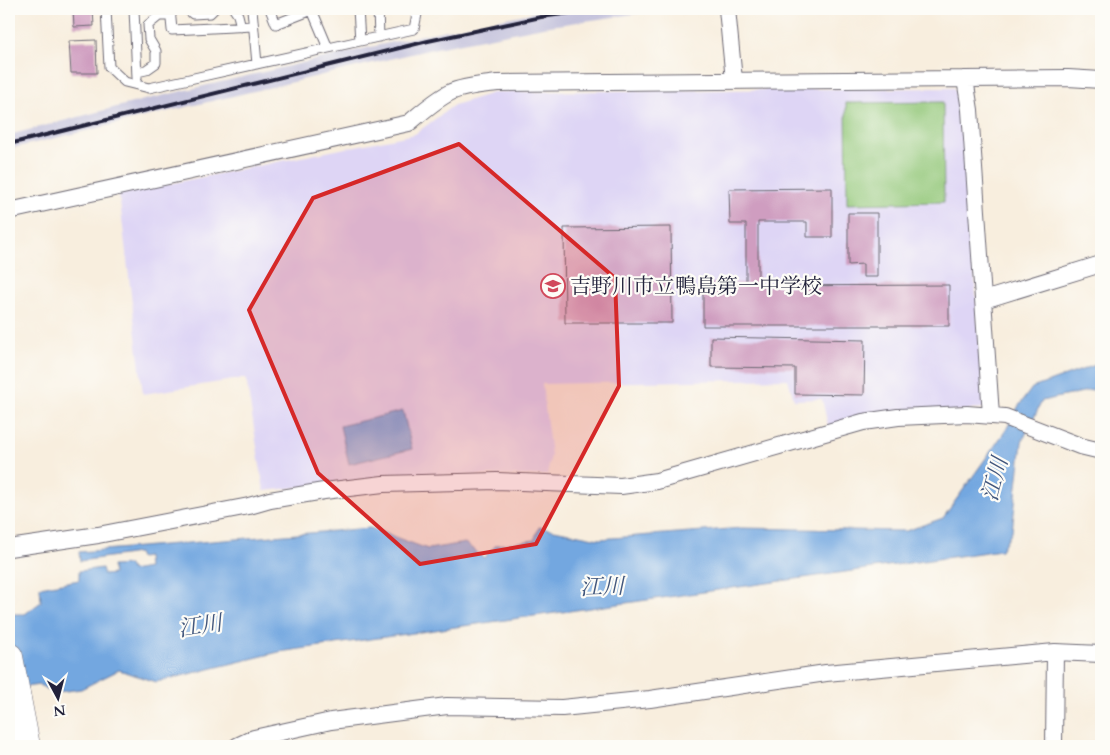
<svg xmlns="http://www.w3.org/2000/svg" width="1110" height="755" viewBox="0 0 1110 755" font-family="Cardo,'Noto Serif JP',serif">
<rect width="100%" height="100%" fill="#fdfcf7"/>
<filter id="ink" filterUnits="userSpaceOnUse"><feTurbulence type="fractalNoise" baseFrequency=".02" numOctaves="2"/><feDisplacementMap in="SourceGraphic" scale="10" xChannelSelector="R" yChannelSelector="G"/><feConvolveMatrix kernelMatrix="1 2 1 2 8 2 1 2 1" color-interpolation-filters="sRGB"/></filter>
<filter id="wash" filterUnits="userSpaceOnUse"><feTurbulence type="fractalNoise" baseFrequency=".0096" numOctaves="4" result="noise"/><feDisplacementMap in="SourceGraphic" scale="20" xChannelSelector="R" yChannelSelector="G"/><feGaussianBlur stdDeviation="1.12" result="paint"/><feColorMatrix in="noise" values="0 0 0 0 0 0 0 0 0 0 0 0 0 0 0 0 0 1.4 0 .05"/><feComposite in="paint" operator="in"/></filter>
<g filter="url(#wash)">
<rect width="100%" height="100%" fill="#f8eede"/>
<path fill="#ded5f5" d="M954,88L963,112L984,408L828,426L822,399L794,400L788,379L542,384L551,455L547,475H412L264,491L246,378L143,394L119,194L415,134L454,105L496,92Z"/>
<path fill="#c3c1db" d="M550,9H669L543,27L432,49L9,149V135L144,100L427,34Z"/>
<path fill="#93c779" stroke="#5a745a" d="M943,102L944,202L847,204L846,103Z"/>
<path fill="#73a7e0" stroke="#4a648e" d="M1101,363V388L1042,401L1022,442L1012,531L1001,550L279,652L156,682L119,670L81,689L52,693L40,685L9,689V614H25L41,602L40,587L79,580V571L102,568L104,575L113,574L112,566L129,565L131,571L148,568L147,557L140,558L138,553L80,561L79,552L370,528L428,549L465,543L484,558L496,545L534,540L539,527L599,539L742,528L906,531L943,518L1006,430L1018,407L1032,388Z
M403,411L412,449L349,464L340,426Z"/>
<g id="blocks">
<path fill="#cf9dc0" d="M73,9H93L94,26L74,27Z
M96,40L97,73H71L69,41Z
M832,188V237H807V222H758V286L949,285V326H703V283H746V224H730L729,189Z
M848,213H877V277H863V264L848,265Z
M671,227L672,323H565L564,228Z
M711,337L865,340L864,395L795,394V368L711,367Z"/>
</g>
</g>
<g filter="url(#ink)">
<use href="#blocks" fill-opacity="0" stroke="#6d6974" stroke-width="1"/>
<g fill="none" stroke-linecap="round" stroke-linejoin="round">
<defs>
<path id="service" d="M106,9L109,67L125,82L149,88L414,29L418,9
M134,9L137,78
M170,9L172,30L253,26
M187,9L193,14L210,13L214,9
M234,9L238,15L241,27
M252,9L257,64
M270,9L276,24L312,10L328,48
M358,9L360,41
M378,9L379,37
M137,72L146,70L156,63V51L149,39L148,25L159,16H171"/>
<path id="minor" d="M727,9L734,80
M965,79L970,110L991,415
M9,211L409,123C422,112 435,100 451,92C464,86 482,85 497,83L1068,78L1101,80
M984,300L1101,264
M9,548L98,535L249,506L270,500L324,491L383,484L497,481L621,486L657,481L863,422L898,417L967,414L1005,417L1080,446L1101,451
M237,746L254,738L331,721L447,706L562,708L650,699L826,673L1055,652L1101,654
M1054,746L1055,652"/>
<path id="trunk" d="M9,657L26,746"/>
</defs>
<use href="#service" stroke="#6d6974" stroke-width="11"/>
<use href="#minor" stroke="#6d6974" stroke-width="18"/>
<use href="#trunk" stroke="#6d6974" stroke-width="29"/>
<use href="#service" stroke="#fff" stroke-width="9"/>
<use href="#minor" stroke="#fff" stroke-width="16"/>
<use href="#trunk" stroke="#fff" stroke-width="28"/>
<path stroke="#22223b" stroke-width="4" d="M9,144L428,41L541,17L599,9"/>
</g>
</g>
<path fill="#d62828" fill-opacity="0.2" stroke="#d62828" stroke-width="4" stroke-linejoin="round" d="M459,144L615,278L619,386L536,544L420,564L318,473L249,310L313,198Z"/>
<defs>
<symbol id="school-ring" viewBox="-11 -11 22 22"><circle r="9.5" fill="#fdfcf7" stroke="#d1495b" stroke-width="1.5"/><path d="M0-5L7-2L0 1L-7-2ZM-4 1L0 2.5L4 1V4Q0 6-4 4Z" fill="#d1495b"/></symbol>
</defs>
<g fill-rule="evenodd">
<use href="#school-ring" x="539" y="272" width="28" height="28"/>
</g>
<g text-anchor="middle" stroke-width="4.5" stroke-linejoin="round" paint-order="stroke">
<g font-size="21" fill="#22223b" stroke="#fdfcf7" text-anchor="start">
<text x="570" y="293">吉野川市立鴨島第一中学校</text>
</g>
<g font-size="22" font-style="italic" fill="#42577d" stroke="#fdfcf7">
<text transform="translate(994 479) rotate(-75)" y="8">江川</text>
<text transform="translate(602 586) rotate(-2)" y="8">江川</text>
<text transform="translate(200 625) rotate(-9)" y="8">江川</text>
</g>
</g>
<rect width="1110" height="755" fill="none" stroke="#fdfcf7" stroke-width="30"/>
<g transform="translate(58 698) rotate(173)" stroke="#fdfcf7" stroke-width="4" paint-order="stroke">
<path d="M0-4L9 19L0 12L-9 19Z" fill="#22223b"/>
<text y="-8" font-size="14" font-weight="bold" text-anchor="middle" fill="#22223b">N</text>
</g>
</svg>
